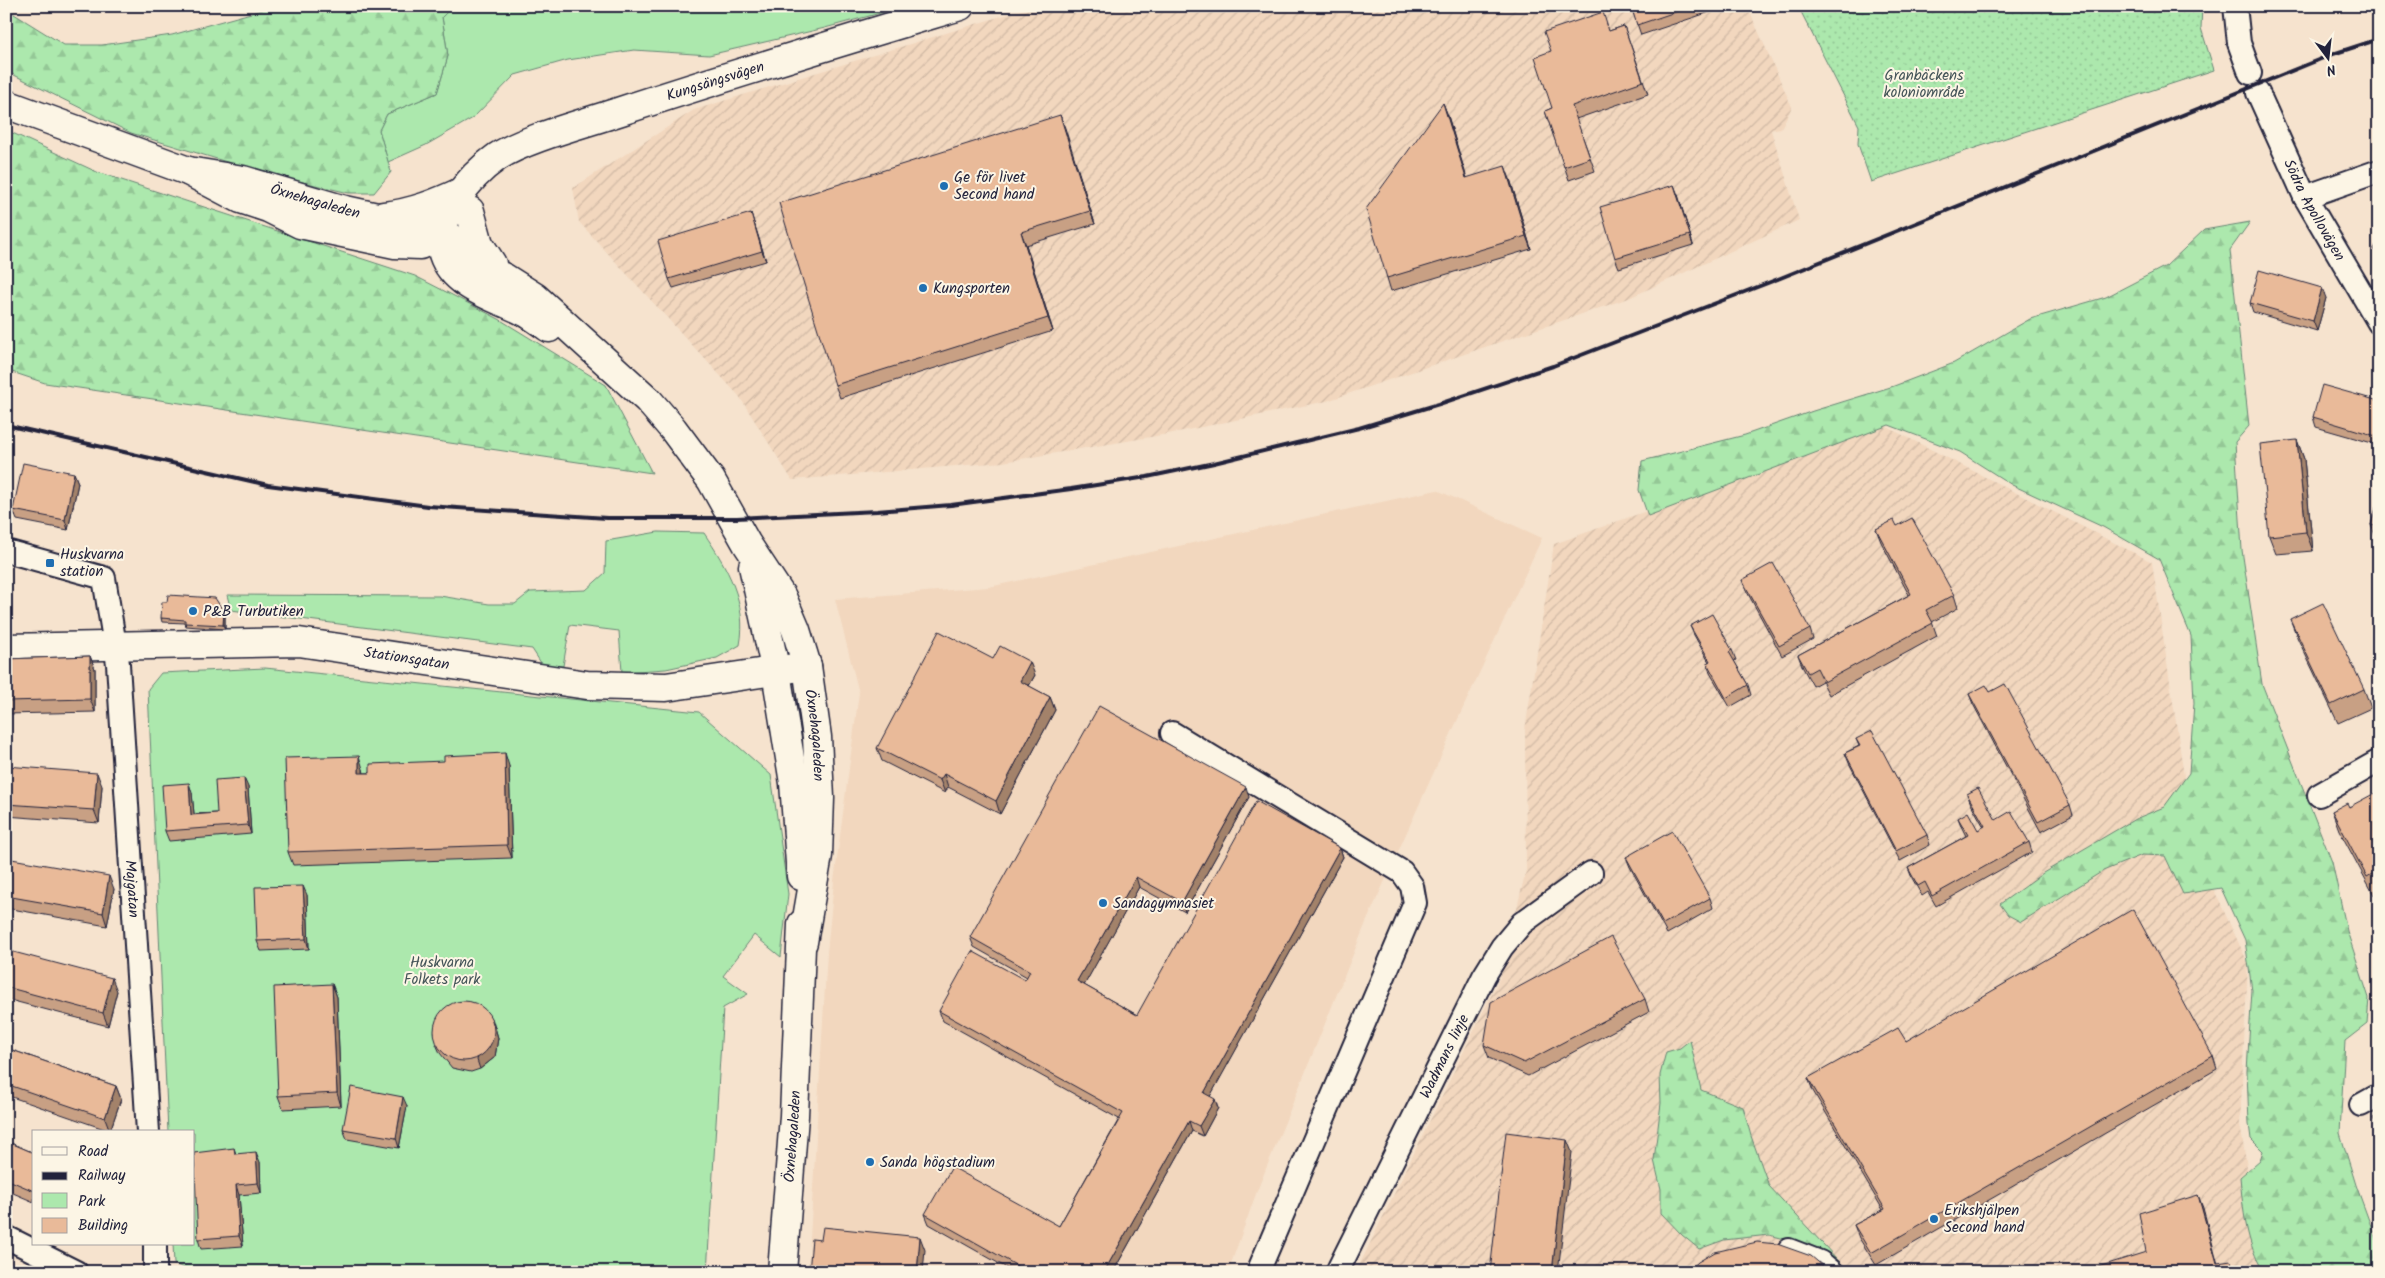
<svg xmlns="http://www.w3.org/2000/svg" width="2385" height="1278" viewBox="0 0 2385 1278" font-family="Kalam,sans-serif">
<defs>
<pattern id="industrial-furrows" width="10" height="10" patternUnits="userSpaceOnUse" patternTransform="scale(1.25)"><rect width="10" height="10" fill="#f2d7be"/><path d="M-1 1l2-2M0 10L10 0M9 11l2-2" fill="none" stroke="#cfb8a4"/></pattern>
<pattern id="forest-firs" width="22" height="20" patternUnits="userSpaceOnUse" patternTransform="scale(1.25)"><rect width="22" height="20" fill="#ace8ad"/><path d="M5 1l3.5 6h-7zM16 11l3.5 6h-7z" fill="#94c796"/></pattern>
<pattern id="garden-dots" width="8" height="8" patternUnits="userSpaceOnUse" patternTransform="scale(1.25)"><rect width="8" height="8" fill="#ace8ad"/><path d="M2 2h.1M6 6h.1" fill="none" stroke="#94c796" stroke-width="1.8" stroke-linecap="round"/></pattern>
</defs>
<rect width="100%" height="100%" fill="#f6e3ce"/>
<filter id="ink" filterUnits="userSpaceOnUse"><feTurbulence type="fractalNoise" baseFrequency=".02" numOctaves="2"/><feDisplacementMap in="SourceGraphic" scale="10" xChannelSelector="R" yChannelSelector="G"/><feConvolveMatrix kernelMatrix="1 2 1 2 8 2 1 2 1" color-interpolation-filters="sRGB"/></filter>
<g filter="url(#ink)">
<path fill="#f2d7be" d="M1437,490L1542,538L1451,734L1365,925L1257,1191L1228,1272H808L827,953L834,881L859,693L835,599L989,587Z"/>
<path fill="url(#industrial-furrows)" d="M1035,6H1747L1792,107L1781,128L1771,130L1799,220L1629,298L1327,401L1168,434L1003,462L792,480L739,396L579,222L573,188L694,110Z
M1885,426L2152,562L2195,849L2248,963L2240,1124L2264,1272H1356L1501,975L1526,870L1525,730L1554,544Z"/>
<path fill="#ace8ad" stroke="#678574" d="M453,6H906L825,28L709,55L634,50L568,60L515,75L473,118L426,145L388,162L379,130L387,114L437,93L448,56L442,17Z
M658,532L704,533C727,567 748,603 740,645L717,658L666,669L622,672L619,631L570,625L563,666H543L532,649L231,610L227,595L440,596L489,604H515L530,592L586,590L605,573L606,541Z
M265,668L699,712L771,775L788,894L781,957L754,935L723,976L748,994L723,1008L707,1272H195L174,1264L173,1244H194V1132H168L148,689L161,673Z"/>
<path fill="url(#forest-firs)" stroke="#678574" d="M276,6H453L442,17L448,56L437,93L387,114L379,130L391,172L374,193H349L260,172L131,133L6,71V9L64,45H102L172,35Z
M6,130L97,172L415,276L499,319L606,385L652,473L45,383L6,370Z
M2250,222L2230,250L2249,426L2235,442L2242,550L2262,684L2332,862L2347,931L2369,998L2367,1024L2345,1041L2340,1133L2356,1185L2379,1248V1272H2264C2246,1244 2243,1209 2240,1177L2260,1160L2263,1151L2251,1139L2249,1124L2247,1071L2252,990L2245,940L2221,888L2183,894L2165,856L2142,855L2103,871L2021,922L2008,915L2000,904L2043,873L2135,819L2164,807L2189,773L2194,703L2191,636L2159,559L2103,527L2012,485L1960,452L1889,425L1648,516L1639,490L1642,461L1745,435L1813,411L1894,386L1954,363L2030,319L2106,297L2166,266L2204,230Z
M1690,1040L1701,1090L1743,1107L1751,1136L1769,1186L1849,1272H1844L1801,1243L1769,1235L1724,1240L1699,1249L1682,1235L1661,1213V1189L1654,1160L1661,1103L1660,1075L1666,1052L1680,1048Z"/>
<path fill="url(#garden-dots)" stroke="#678574" d="M1798,6H2202L2201,28L2214,70L1871,182L1858,144L1859,126Z"/>
<g fill="none" stroke-linecap="round" stroke-linejoin="round">
<defs>
<g id="street">
<path d="M2235,6L2239,43L2250,73"/>
<path id="s1" d="M2258,93L2305,197L2379,323"/>
<path d="M2305,197L2379,171"/>
<path id="s2" d="M6,551L104,578L118,664L148,1132"/>
<path d="M1172,733L1402,872L1412,886L1415,903L1258,1272"/>
<path d="M2319,795L2379,761"/>
<path d="M2361,1105L2379,1095"/>
<path d="M6,1237L76,1272"/>
<path d="M1789,1250L1820,1262L1832,1272"/>
<path d="M155,1272V1244"/>
<path id="s3" d="M1337,1272L1484,976L1502,947L1522,923L1591,873"/>
</g>
<g id="secondary">
<path d="M6,104L188,171L241,199L268,208L300,224L395,244L420,245L441,236"/>
<path id="s4" d="M188,171L243,180L345,210L377,217L452,238L465,248L478,265L505,278L535,297L648,400L673,429L711,480L747,544L782,597L796,630L807,666L817,737L820,798L818,855L803,942"/>
<path d="M470,211L479,244L492,264"/>
<path d="M384,216C413,213 437,203 463,191"/>
<path id="s5" d="M549,328C542,323 535,318 527,313C499,298 454,288 443,254C432,220 471,175 497,157C526,138 586,123 621,111C733,74 847,40 960,6"/>
<path d="M753,566L776,672L794,783L801,876"/>
<path id="s6" d="M6,648L299,642L587,685L666,687L807,666"/>
<path id="s7" d="M782,1272L794,1116L802,924"/>
</g>
</defs>
<use href="#street" stroke="#22223b" stroke-width="26"/>
<use href="#secondary" stroke="#22223b" stroke-width="31"/>
<use href="#street" stroke="#fcf5e5" stroke-width="22"/>
<use href="#secondary" stroke="#fcf5e5" stroke-width="28"/>
<path stroke="#22223b" stroke-width="4" d="M6,425L268,485L428,506L607,518H737L877,511L951,505L1071,489L1147,477L1214,463L1359,428L1439,404L1553,366L1778,279L2333,54L2379,39"/>
</g>
<path fill="#c8a084" stroke="#22223b" d="M1631,6H1712L1713,11L1641,35Z
M1624,26L1648,94L1576,119L1595,171L1569,180L1545,111L1552,108L1609,31Z
M1443,103L1448,116L1467,178L1510,179L1531,249L1391,291L1387,278Z
M1060,115L1095,224L1026,245L1053,331L840,398L835,385Z
M1678,195L1693,245L1619,268L1615,258Z
M754,223L766,261L673,288L669,279Z
M2379,240V259L2374,249Z
M2326,298L2317,331L2253,312L2250,303Z
M2379,401V445L2316,427L2313,417Z
M2297,440L2304,459L2313,551L2276,554L2269,536Z
M74,473L78,483L68,530L17,520L13,510Z
M2379,498V536L2375,535L2371,525Z
M1897,526L1954,595L1958,608L1932,622L1937,636L1829,695L1822,681L1813,686L1803,668L1798,655L1909,595L1881,542L1876,529Z
M1742,580L1810,629L1813,639L1782,656L1746,590Z
M224,612L225,616V629L186,626L185,623L162,622L161,618Z
M2290,619L2364,689L2371,708L2338,723L2297,637Z
M1690,626L1732,650L1736,660L1734,661L1748,685L1751,695L1730,707L1710,673L1707,663L1709,662L1694,635Z
M90,656L95,669V712L6,714V659Z
M1035,675L1029,686L1050,697L1055,710L1000,814L948,787L945,793L882,761L877,748Z
M1990,692L2070,805L2073,815L2041,832L1973,704L1969,694Z
M1856,739L1927,835L1930,845L1900,861L1849,763L1845,753L1859,746Z
M6,766L102,786L99,823L6,816Z
M509,766L512,858L293,865L288,852L363,769L364,773Z
M248,787L251,834L169,841L165,831L192,793L194,814L217,813Z
M1967,794L1996,820L2029,842L2032,852L1936,906L1928,892L1922,896L1912,878L1908,868L1966,836L1962,828L1958,818L1978,830L1984,827L1971,804Z
M1249,797L1185,912L1139,887L1084,985L1137,1015L1340,848L1343,857L1210,1096L1218,1108L1203,1136L1192,1131L1113,1272H1014L929,1224L925,1214L1059,1226L1119,1119L943,1021L939,1011L1025,980L1027,977L974,947L970,937Z
M2379,799V893L2374,895L2339,830L2332,811Z
M1626,857L1710,898L1713,908L1667,934L1630,867Z
M6,858L114,889L107,926L6,908Z
M307,895L309,949L261,951L257,941Z
M6,950L117,991L108,1026L6,999Z
M332,984L337,997L341,1106L283,1109L278,1096Z
M1645,999L1649,1012L1528,1076L1489,1058L1484,1045Z
M495,1027L498,1038L495,1057L480,1069L471,1072L452,1068L440,1053L436,1044Z
M1906,1041L2213,1056L2217,1069L1876,1265L1859,1238L1854,1225L1883,1210L1813,1091L1808,1078Z
M6,1048L116,1086L121,1099L110,1131L6,1095Z
M407,1106L399,1148L347,1139L343,1129Z
M2379,1115V1132L2373,1118Z
M6,1141L34,1153V1202L6,1190Z
M234,1148L236,1154L260,1162L261,1193L239,1195L243,1246L201,1249L198,1239Z"/>
<path fill="#a3826b" stroke="#22223b" d="M1443,103L1448,116L1470,191L1466,178Z
M1060,115L1065,128L1095,224L1090,211Z
M1505,166L1510,179L1531,249L1526,236Z
M1674,185L1678,195L1693,245L1690,235Z
M751,213L754,223L766,261L762,251Z
M1021,232L1026,245L1053,331L1048,318Z
M2322,288L2326,298L2317,331L2313,321Z
M2379,427V442L2376,436Z
M2297,440L2304,459L2313,551L2306,532Z
M74,473L78,483L68,530L65,520Z
M224,612L225,616V629L223,625Z
M90,656L95,669V712L90,699Z
M1030,662L1035,675L1024,694L1020,681Z
M1050,697L1055,710L1000,814L996,801Z
M505,753L509,766L512,858L507,845Z
M359,756L363,769L364,786L359,773Z
M97,773L102,786L99,823L94,810Z
M944,774L948,787L945,793L940,780Z
M244,778L248,787L251,834L248,825Z
M189,783L192,793L195,824L191,815Z
M1246,787L1249,797L1185,912L1182,902Z
M1340,848L1343,857L1207,1102L1204,1093Z
M109,876L114,889L107,926L103,913Z
M1136,877L1139,887L1081,991L1077,981Z
M303,886L307,895L309,949L306,939Z
M112,978L117,991L108,1026L103,1013Z
M332,984L337,997L341,1106L337,1093Z
M492,1018L498,1038L495,1057L480,1069L477,1060Z
M116,1086L121,1099L110,1131L105,1118Z
M403,1097L407,1106L399,1148L396,1138Z
M1215,1099L1218,1108L1203,1136L1199,1126Z
M1189,1121L1192,1131L1113,1272H1104Z
M1567,1140L1572,1152L1558,1272H1552Z
M256,1152L260,1162L261,1193L258,1183Z
M236,1185L239,1195L243,1246L239,1236Z
M2198,1195L2203,1208L2220,1272L2217,1263Z
M920,1237L925,1250L923,1272H917Z"/>
<path fill="#e9ba99" stroke="#22223b" d="M1631,6H1693L1637,25Z
M1603,12L1609,31L1624,26L1643,81L1572,106L1590,158L1564,167L1545,111L1552,108L1535,57L1551,51L1544,32Z
M1443,103L1466,178L1505,166L1526,236L1387,278L1366,209Z
M1060,115L1090,211L1021,232L1048,318L835,385L779,203Z
M1674,185L1690,235L1615,258L1600,207Z
M751,213L762,251L669,279L658,241Z
M2379,240V251L2374,249Z
M2259,270L2322,288L2313,321L2250,303Z
M2322,385L2379,401V427L2376,436L2313,417Z
M2297,440L2306,532L2269,536L2260,444Z
M23,463L74,473L65,520L13,510Z
M2379,498V527L2371,525Z
M1912,518L1954,595L1926,610L1933,623L1824,682L1817,668L1808,673L1798,655L1911,594L1876,529L1894,520L1897,526Z
M1773,563L1810,629L1779,646L1742,580Z
M168,595L215,598L224,612L223,625L185,623V620L161,618L162,602H167Z
M2323,603L2364,689L2331,705L2290,619Z
M1712,614L1732,650L1729,652L1748,685L1726,698L1707,663L1710,661L1690,626Z
M939,631L993,659L1000,646L1030,662L1020,681L1050,697L996,801L944,774L940,780L877,748Z
M90,656V699L6,701V659Z
M2005,684L2070,805L2038,822L1969,694L1986,685L1990,692Z
M1099,706L1246,787L1182,902L1136,877L1077,981L1137,1015L1256,801L1340,848L1204,1093L1215,1099L1199,1126L1189,1121L1104,1272H1028L925,1214L952,1167L1059,1226L1123,1113L939,1011L972,951L1025,980L1030,971L970,937Z
M1872,731L1927,835L1896,851L1845,753L1860,746L1856,739Z
M505,753L507,845L288,852L285,758L359,756V773H370V764L444,761V756Z
M6,766L97,773L94,810L6,804Z
M244,778L248,825L165,831L162,785L189,783L191,815L217,813L215,780Z
M1978,788L1996,820L2011,811L2029,842L1932,896L1925,882L1918,886L1908,868L1968,835L1958,818L1968,812L1978,830L1985,826L1967,794Z
M2375,793L2379,799V870L2367,877L2332,811L2347,803L2349,807Z
M1672,831L1710,898L1663,924L1626,857Z
M6,858L109,876L103,913L6,896Z
M303,886L306,939L257,941L255,887Z
M2133,909L2213,1056L1871,1253L1854,1225L1885,1209L1808,1078L1898,1028L1906,1041Z
M1611,937L1645,999L1524,1063L1484,1045L1491,1002Z
M6,950L112,978L103,1013L6,987Z
M332,984L337,1093L278,1096L274,987Z
M434 1031a30 30 0 1 1 60 0a30 30 0 1 1-60 0Z
M6,1048L116,1086L105,1118L6,1084Z
M351,1087L403,1097L396,1138L343,1129Z
M2379,1115V1129L2373,1118Z
M1506,1132L1567,1140L1552,1272H1490Z
M6,1141L34,1153V1191L6,1179Z
M234,1148L235,1154L256,1152L258,1183L236,1185L239,1236L198,1239L194,1153Z
M2198,1195L2217,1263L2231,1261L2234,1272H2082L2146,1252L2139,1213Z
M823,1227L920,1237L917,1272H809L812,1239L821,1240Z
M1757,1242L1777,1244L1811,1256L1830,1272H1687L1698,1262L1715,1252Z"/>
</g>
<g fill="#1f6fb2" stroke="#fcf5e5" stroke-width="2">
<circle cx="944" cy="186" r="5"/>
<circle cx="923" cy="288" r="5"/>
<rect x="45" y="558" width="10" height="10" rx="2.5"/>
<circle cx="193" cy="611" r="5"/>
<circle cx="1103" cy="903" r="5"/>
<circle cx="870" cy="1162" r="5"/>
<circle cx="1934" cy="1219" r="5"/>
</g>
<g text-anchor="middle" stroke-width="4" stroke-linejoin="round" paint-order="stroke">
<g font-size="15" fill="#445458" stroke="#fcf5e5">
<text x="1924" y="80">Granbäckens<tspan x="1924" dy="17">koloniområde</tspan></text>
<text x="442" y="967">Huskvarna<tspan x="442" dy="17">Folkets park</tspan></text>
</g>
<g font-size="15" fill="#22223b" stroke="#fcf5e5">
<text dy="5" stroke="none"><textPath href="#s5" startOffset="481">Kungsängsvägen</textPath></text>
<text dy="5" stroke="none"><textPath href="#s4" startOffset="131">Öxnehagaleden</textPath></text>
<text dy="5" stroke="none"><textPath href="#s1" startOffset="130">Södra Apollovägen</textPath></text>
<text dy="5" stroke="none"><textPath href="#s6" startOffset="402">Stationsgatan</textPath></text>
<text dy="5" stroke="none"><textPath href="#s4" startOffset="911">Öxnehagaleden</textPath></text>
<text dy="5" stroke="none"><textPath href="#s2" startOffset="414">Majgatan</textPath></text>
<text dy="5" stroke="none"><textPath href="#s3" startOffset="241">Wadmans linje</textPath></text>
<text dy="5" stroke="none"><textPath href="#s7" startOffset="136">Öxnehagaleden</textPath></text>
</g>
<g font-size="15" fill="#22223b" stroke="#fcf5e5" text-anchor="start">
<text x="954" y="182">Ge för livet<tspan x="954" dy="17">Second hand</tspan></text>
<text x="933" y="293">Kungsporten</text>
<text x="60" y="559">Huskvarna<tspan x="60" dy="17">station</tspan></text>
<text x="203" y="616">P&amp;B Turbutiken</text>
<text x="1113" y="908">Sandagymnasiet</text>
<text x="880" y="1167">Sanda högstadium</text>
<text x="1944" y="1215">Erikshjälpen<tspan x="1944" dy="17">Second hand</tspan></text>
</g>
</g>
<rect width="2385" height="1278" fill="none" stroke="#fcf5e5" stroke-width="25"/>
<rect x="12" y="12" width="2360" height="1253" fill="none" stroke="#22223b" stroke-width="2" filter="url(#ink)"/>
<rect x="32" y="1130" width="162" height="115" fill="#fcf5e5" stroke="#a5a1a1"/>
<rect x="42" y="1147" width="25" height="8" fill="#fcf5e5" stroke="#a5a1a1"/>
<text x="78" y="1156" font-size="15" fill="#22223b">Road</text>
<rect x="42" y="1172" width="25" height="8" fill="#22223b" stroke="#a5a1a1"/>
<text x="78" y="1180" font-size="15" fill="#22223b">Railway</text>
<rect x="42" y="1193" width="25" height="15" fill="#ace8ad" stroke="#a5a1a1"/>
<text x="78" y="1206" font-size="15" fill="#22223b">Park</text>
<rect x="42" y="1218" width="25" height="15" fill="#e9ba99" stroke="#a5a1a1"/>
<text x="78" y="1230" font-size="15" fill="#22223b">Building</text>
<g transform="translate(2328 58) rotate(165)" stroke="#fcf5e5" stroke-width="4" paint-order="stroke">
<path d="M0-4L9 19L0 12L-9 19Z" fill="#22223b"/>
<text y="-8" font-size="14" font-weight="bold" text-anchor="middle" fill="#22223b">N</text>
</g>
</svg>
